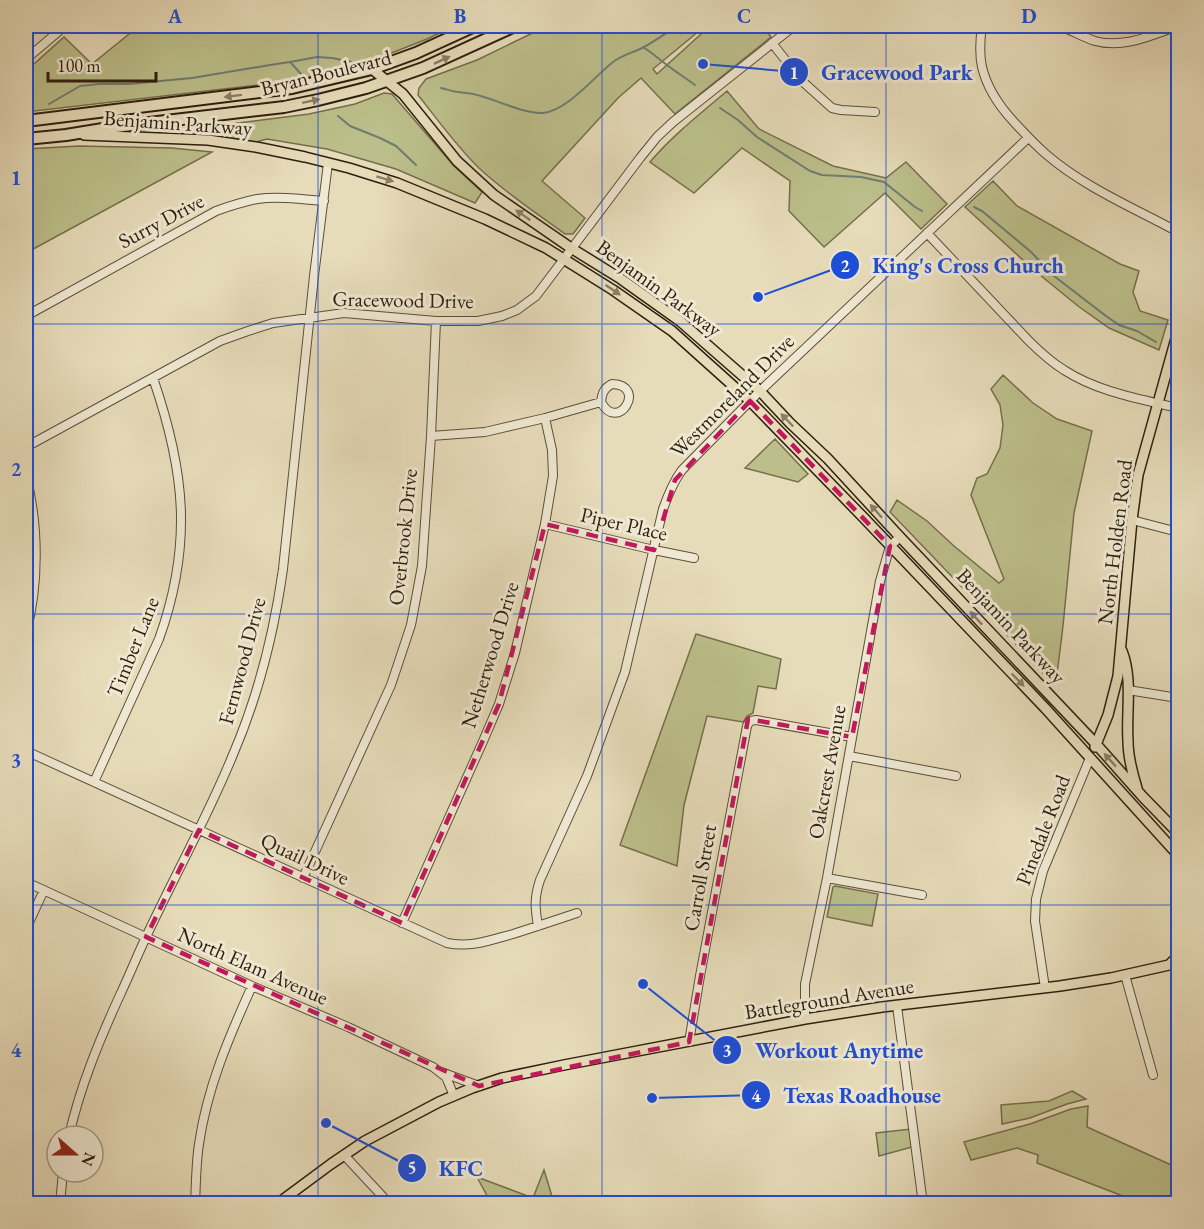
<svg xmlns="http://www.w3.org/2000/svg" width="1204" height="1229" viewBox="0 0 1204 1229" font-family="'EB Garamond',serif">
<rect width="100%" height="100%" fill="#e7dcba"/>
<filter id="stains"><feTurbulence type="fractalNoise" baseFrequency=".00333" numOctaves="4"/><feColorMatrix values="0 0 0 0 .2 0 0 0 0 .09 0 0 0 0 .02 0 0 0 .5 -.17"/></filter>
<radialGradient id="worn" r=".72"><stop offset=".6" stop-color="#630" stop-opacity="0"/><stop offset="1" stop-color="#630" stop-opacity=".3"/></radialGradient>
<path fill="#bcbf8b" stroke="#756f4c" stroke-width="1.5" d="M139,26H454L427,39L379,58L338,71L284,82L26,112V67L35,63L64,37L92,64Z
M547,26H705L653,69L657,74L710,26H762L771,37L675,114L641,78L618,98L542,181L585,218L573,234H565C536,213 506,193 480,169C457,147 438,120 418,95L419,88L426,79L477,60Z
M727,91L759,129L833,166L886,178L906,162L947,204L921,229L885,193L824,247L789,211L790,181L742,148L694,193L650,162C673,135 700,114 727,91Z
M384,93L392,94L454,166L482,192L475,203L396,169L327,149L267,139L256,142L191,132L190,129L309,114L355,104Z
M79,146L172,148L212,152L26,253V149Z
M993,181L1017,206L1120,264L1139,271L1133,292L1140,311L1168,320L1159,350L1109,328L1078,306L1035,271L965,207Z
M1003,375L1033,403L1057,419L1092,431L1074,513L1063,626L1057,674L1051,682L984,610L890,512L897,500L927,521L954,546L999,583L1004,579L971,495L977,478L987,474L1000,448L1003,425L1000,405L991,389Z
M775,439L808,474L798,482L745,468Z
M696,634L781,659L776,689L758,686L753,713L747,716L743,722L707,716L684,805L677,866L620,845Z
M835,886L878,894L872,926L827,917L833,887Z
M1072,1091L1086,1099L1067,1104L1030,1118L1002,1124L1001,1105L1049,1101Z
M1088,1106L1087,1127L1178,1168V1203H1141L1037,1163L1038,1155L1017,1148L971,1160L964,1142L1030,1124L1071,1109Z
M911,1129L912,1147L879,1156L876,1133Z
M544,1170L554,1203H491L477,1177L533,1198Z"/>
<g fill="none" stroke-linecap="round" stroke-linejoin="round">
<path stroke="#6d7d71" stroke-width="2" d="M643,47C654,54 661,61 671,68C679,74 687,79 695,85
M291,63L301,74
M441,88C447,89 453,92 459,92C463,93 468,93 473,94C494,98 522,114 543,113C567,111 595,76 613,62C622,55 632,53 642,48C654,42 666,33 677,26
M49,104L80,86L99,84H129L192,78L270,65L290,62L317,57L332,58L352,62
M720,108L738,120L757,137L810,171L822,175L861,177L884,182L915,207L922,211
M338,116L350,126L380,138L396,146L416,165
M974,207L982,211L1030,251L1054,276L1106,316L1119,325L1137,331L1156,342"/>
<defs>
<path id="minor" d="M982,26C980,40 979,53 982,67C987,88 1000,107 1014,122C1025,134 1035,145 1047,155C1084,187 1136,209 1178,232
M1059,26C1071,30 1083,37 1095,41C1124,49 1152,35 1178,26
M772,43L802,81L832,108L841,110L875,112
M26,58L32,54L65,26
M927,233L1028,340C1039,351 1051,362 1064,370C1098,392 1140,399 1178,408
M26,316L216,211C230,206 243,202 257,199C279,196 302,199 324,201
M431,436L485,432L545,418L601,402C618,434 648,385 612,384C604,388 602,393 601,402
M26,447L220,341L248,331L273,323L344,313L436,321H478L502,316L517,310L536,296L640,158L657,137L673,122L794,26
M26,476C39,526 39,584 26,633
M1132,520L1178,532
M545,524L654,550L694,558
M1128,690L1178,698
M26,751L447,943C470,948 491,940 513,934C535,927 556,920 577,913
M849,756L956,776
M94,782L159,639C193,544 185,471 153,378
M303,878L391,685L411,625L422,566L431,436L436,321
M827,878L922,895
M26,882L252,986L348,1027L433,1067L446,1077L454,1096
M402,923L484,739L499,704L515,653L545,524L553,476L552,450L545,418
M538,926C535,908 534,898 540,880L587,776L625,672L663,509C668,495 673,482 682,470L760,391L1028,138
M26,929L44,890
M1125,975L1153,1075
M1045,988L1035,921L1036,899L1043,871L1090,758
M897,1006L923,1204
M805,1019V984L827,878L880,581L890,546L900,537
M689,1042L700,976L747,726L750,721L756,720L852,737
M441,1072L479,1086
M69,1136C80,1087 99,1041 120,995C129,976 137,956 146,937C174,877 207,818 232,757C258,697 274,633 283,569L314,276L328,163
M344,1155L384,1198L385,1204
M60,1204L63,1172
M195,1204C196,1184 196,1163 199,1144C207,1088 229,1037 252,986"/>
<path id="major" d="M372,69L403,94L457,161L494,195L571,248L621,279L680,321L760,391L790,423L828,459L900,537L1096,744L1143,797L1178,833
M84,135L208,140L256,147L305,157L349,168L397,183L485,219L546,248L613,290L672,331L750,401L862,516L1045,708L1178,855
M1122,651C1133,679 1126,712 1128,741C1128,757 1132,772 1137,788
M1095,747L1108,715L1118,676L1132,520L1138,475L1178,331
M277,1204L331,1164L365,1141L439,1102L472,1088L502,1078L564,1065L805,1019L882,1007L1060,986L1111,978L1169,965L1178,956"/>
<path id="highway" d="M26,121L292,88L372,69L416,53L475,26
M26,139L66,135L115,127L284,107L318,100L366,88L423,68L515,26"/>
</defs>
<use href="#minor" stroke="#5c4e39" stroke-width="10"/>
<use href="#major" stroke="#2e1f0e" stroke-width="12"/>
<use href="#highway" stroke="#2e1f0e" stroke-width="14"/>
<use href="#minor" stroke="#efe8d2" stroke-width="8"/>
<use href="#major" stroke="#e7dcba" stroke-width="9"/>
<use href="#highway" stroke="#e7dcba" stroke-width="10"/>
</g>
<defs><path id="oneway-solid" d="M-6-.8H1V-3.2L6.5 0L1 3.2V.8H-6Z" transform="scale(1.5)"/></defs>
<g fill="#8a7e64">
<use href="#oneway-solid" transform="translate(442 60) rotate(-25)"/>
<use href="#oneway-solid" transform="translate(233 96) rotate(173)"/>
<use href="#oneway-solid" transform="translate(311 101) rotate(-12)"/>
<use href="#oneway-solid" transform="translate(385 179) rotate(17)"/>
<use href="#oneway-solid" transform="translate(523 215) rotate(-145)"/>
<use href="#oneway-solid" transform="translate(613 290) rotate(34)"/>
<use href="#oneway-solid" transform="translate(787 420) rotate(-134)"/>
<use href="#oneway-solid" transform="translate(876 511) rotate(-132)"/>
<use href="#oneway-solid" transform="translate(976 618) rotate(-133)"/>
<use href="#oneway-solid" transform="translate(1018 680) rotate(46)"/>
<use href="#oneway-solid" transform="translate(1110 760) rotate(-132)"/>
</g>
<path fill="none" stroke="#c2185b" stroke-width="4.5" stroke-dasharray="12 8" stroke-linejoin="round" d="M750,401L890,546L852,737L748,719L689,1042L479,1086L146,937L199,830L402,923L499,704L545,524L654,550L675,480Z"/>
<path fill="none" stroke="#1d4ed8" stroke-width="1.5" stroke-opacity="0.55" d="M318,26V1204M602,26V1204M886,26V1204M26,324H1178M26,614H1178M26,905H1178"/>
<g text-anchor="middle" stroke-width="6" stroke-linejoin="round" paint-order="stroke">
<g font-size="21" fill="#2e1f0e" stroke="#efe8d2">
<text transform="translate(326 73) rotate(-14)" y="7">Bryan Boulevard</text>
<text transform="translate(178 123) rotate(4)" y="7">Benjamin Parkway</text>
<text transform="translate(161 221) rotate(-28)" y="7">Surry Drive</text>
<text transform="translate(659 288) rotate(36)" y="7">Benjamin Parkway</text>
<text transform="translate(403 300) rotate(1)" y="7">Gracewood Drive</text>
<text transform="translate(732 396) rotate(-45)" y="7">Westmoreland Drive</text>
<text transform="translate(624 524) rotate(13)" y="7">Piper Place</text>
<text transform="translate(403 537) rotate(-84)" y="7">Overbrook Drive</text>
<text transform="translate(1115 542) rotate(-83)" y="7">North Holden Road</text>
<text transform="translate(1011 626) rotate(47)" y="7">Benjamin Parkway</text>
<text transform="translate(133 647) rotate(-68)" y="7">Timber Lane</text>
<text transform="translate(490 655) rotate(-73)" y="7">Netherwood Drive</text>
<text transform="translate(242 661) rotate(-75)" y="7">Fernwood Drive</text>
<text transform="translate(827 772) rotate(-80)" y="7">Oakcrest Avenue</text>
<text transform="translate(1043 830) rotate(-69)" y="7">Pinedale Road</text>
<text transform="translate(305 859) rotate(25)" y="7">Quail Drive</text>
<text transform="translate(700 878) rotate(-80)" y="7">Carroll Street</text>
<text transform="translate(253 966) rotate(24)" y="7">North Elam Avenue</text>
<text transform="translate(829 999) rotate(-9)" y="7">Battleground Avenue</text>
</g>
</g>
<path fill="none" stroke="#1d4ed8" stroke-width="2" d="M703 64L794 72M758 297L845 265M643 984L727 1050M652 1098L756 1095M326 1123L412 1168"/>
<g fill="#1d4ed8" stroke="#efe8d2" stroke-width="2">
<circle cx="703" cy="64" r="6"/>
<circle cx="758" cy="297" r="6"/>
<circle cx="643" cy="984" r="6"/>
<circle cx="652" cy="1098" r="6"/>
<circle cx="326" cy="1123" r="6"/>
<circle cx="794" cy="72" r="15"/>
<circle cx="845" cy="265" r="15"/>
<circle cx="727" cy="1050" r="15"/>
<circle cx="756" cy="1095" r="15"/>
<circle cx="412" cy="1168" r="15"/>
</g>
<g font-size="18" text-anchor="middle" font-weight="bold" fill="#fff">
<text x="794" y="79">1</text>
<text x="845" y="272">2</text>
<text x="727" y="1057">3</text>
<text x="756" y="1102">4</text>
<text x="412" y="1174">5</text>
</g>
<g font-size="22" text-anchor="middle" font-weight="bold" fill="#1d4ed8" stroke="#efe8d2" stroke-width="6" stroke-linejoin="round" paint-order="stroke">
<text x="897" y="80">Gracewood Park</text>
<text x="968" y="273">King's Cross Church</text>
<text x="839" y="1058">Workout Anytime</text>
<text x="862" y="1103">Texas Roadhouse</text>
<text x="461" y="1176">KFC</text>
</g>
<rect width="1204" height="1229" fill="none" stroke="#e7dcba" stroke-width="66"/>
<g transform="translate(75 1154) rotate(111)"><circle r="28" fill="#efe8d2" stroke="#a29884" stroke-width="1.5"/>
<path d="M0-4.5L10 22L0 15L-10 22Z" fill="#8f2418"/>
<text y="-9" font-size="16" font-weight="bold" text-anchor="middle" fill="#2e1f0e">N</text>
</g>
<path d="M48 72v9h108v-9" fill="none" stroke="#2e1f0e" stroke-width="3"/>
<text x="57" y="72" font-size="18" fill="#2e1f0e" stroke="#efe8d2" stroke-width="4.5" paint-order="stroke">100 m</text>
<rect x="33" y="33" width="1138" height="1163" fill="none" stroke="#1d4ed8" stroke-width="2"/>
<g font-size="20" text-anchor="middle" font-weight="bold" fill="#1d4ed8">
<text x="175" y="23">A</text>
<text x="460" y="23">B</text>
<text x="744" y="23">C</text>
<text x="1029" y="23">D</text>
<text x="16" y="185">1</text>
<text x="16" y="476">2</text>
<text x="16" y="767">3</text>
<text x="16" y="1057">4</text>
</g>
<rect width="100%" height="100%" filter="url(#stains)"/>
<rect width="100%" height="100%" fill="url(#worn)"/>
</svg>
